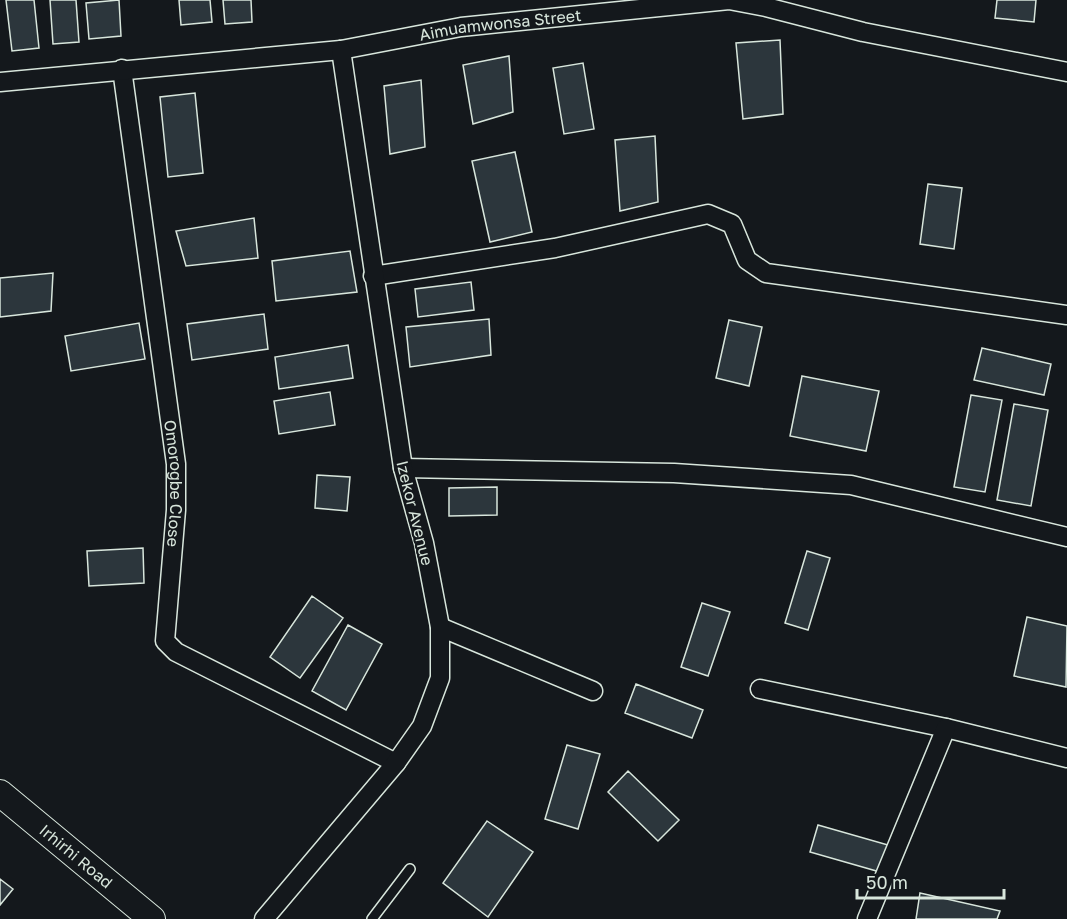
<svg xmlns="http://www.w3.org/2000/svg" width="1067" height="919" viewBox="0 0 1067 919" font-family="'Golos Text',sans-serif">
<rect width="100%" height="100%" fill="#14181c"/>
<path fill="#2c363c" stroke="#d8e6dc" stroke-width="1.5" d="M6,0H34L39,48L12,51Z
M50,0H76L79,42L53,44Z
M119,0L121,36L89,39L86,3Z
M179,0H210L212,22L181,25Z
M223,0H251L252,22L225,24Z
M997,0H1036L1034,22L995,18Z
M780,40L783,114L743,119L736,43Z
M509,56L513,112L473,124L463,65Z
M583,63L594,129L564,134L553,68Z
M421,80L425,147L390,154L384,86Z
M195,93L203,173L168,177L160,97Z
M655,136L658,202L620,211L615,140Z
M515,152L532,232L490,242L472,161Z
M928,184L962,188L954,249L920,244Z
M254,218L258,258L186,266L176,231Z
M350,251L357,292L276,301L272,261Z
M53,273L51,311L0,317V278Z
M471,282L474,310L418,317L415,289Z
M264,314L268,349L192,360L187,324Z
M489,319L491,355L410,367L406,327Z
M729,320L762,327L749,386L716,378Z
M139,323L145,359L71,371L65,336Z
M348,345L353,378L279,389L275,357Z
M982,348L1051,364L1044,395L974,380Z
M802,376L879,391L866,451L790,436Z
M330,392L335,425L279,434L274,401Z
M971,395L1002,400L985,492L954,487Z
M1014,404L1048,410L1031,506L997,500Z
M317,475L350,477L347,511L315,508Z
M497,487V515L449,516V488Z
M143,548L144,583L89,586L87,551Z
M807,551L830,558L808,630L785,623Z
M312,596L343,618L300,678L270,657Z
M702,603L730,612L708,676L681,667Z
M1027,617L1067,626L1066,687L1014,676Z
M348,625L382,644L346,710L312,691Z
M636,684L703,710L692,738L625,713Z
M567,745L600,754L578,829L545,819Z
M628,771L679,820L658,841L608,792Z
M487,821L533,852L488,917L443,883Z
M818,825L888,845L880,872L810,852Z
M0,879L13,889L0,905Z
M920,893L1000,911L997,919H916Z"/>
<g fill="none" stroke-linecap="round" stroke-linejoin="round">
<defs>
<path id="lane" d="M372,919L410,869"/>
<g id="street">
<path id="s1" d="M122,69L176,464V510L165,641L176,652L396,763"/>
<path id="s2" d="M0,82L341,50L461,27L729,0L766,7L863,32L1067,72"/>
<path d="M373,276L555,248L708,214L732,224L747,260L766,273L1067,315"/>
<path d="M403,468L674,473L851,485L1067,537"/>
<path d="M440,627L593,691"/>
<path d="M760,689L946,728L1067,758"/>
<path d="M264,919L396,763L422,726L440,678V627L424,543L403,468L341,50"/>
<path d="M867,919L946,728"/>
</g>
<g id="secondary">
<path id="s3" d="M0,793L152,919"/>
</g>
</defs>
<use href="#lane" stroke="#d8e6dc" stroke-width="12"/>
<use href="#street" stroke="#d8e6dc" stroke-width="21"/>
<use href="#secondary" stroke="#d8e6dc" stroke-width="28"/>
<use href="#lane" stroke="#14181c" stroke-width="9"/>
<use href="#street" stroke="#14181c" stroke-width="18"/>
<use href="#secondary" stroke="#14181c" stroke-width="26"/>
</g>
<g text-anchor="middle" stroke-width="4.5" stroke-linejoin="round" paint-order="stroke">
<g font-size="16" fill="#d8e6dc" stroke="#14181c">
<text dy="6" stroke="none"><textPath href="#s2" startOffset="504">Aimuamwonsa Street</textPath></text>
<text dy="6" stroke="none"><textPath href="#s1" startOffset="418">Omorogbe Close</textPath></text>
<text transform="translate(415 513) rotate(76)" y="6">Izekor Avenue</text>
<text dy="6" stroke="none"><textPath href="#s3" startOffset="99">Irhirhi Road</textPath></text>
</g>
</g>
<path d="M857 889v9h147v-9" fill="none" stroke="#d8e6dc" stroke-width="3"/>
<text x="866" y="889" font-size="18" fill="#d8e6dc" stroke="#14181c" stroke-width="4.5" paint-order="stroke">50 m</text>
</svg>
